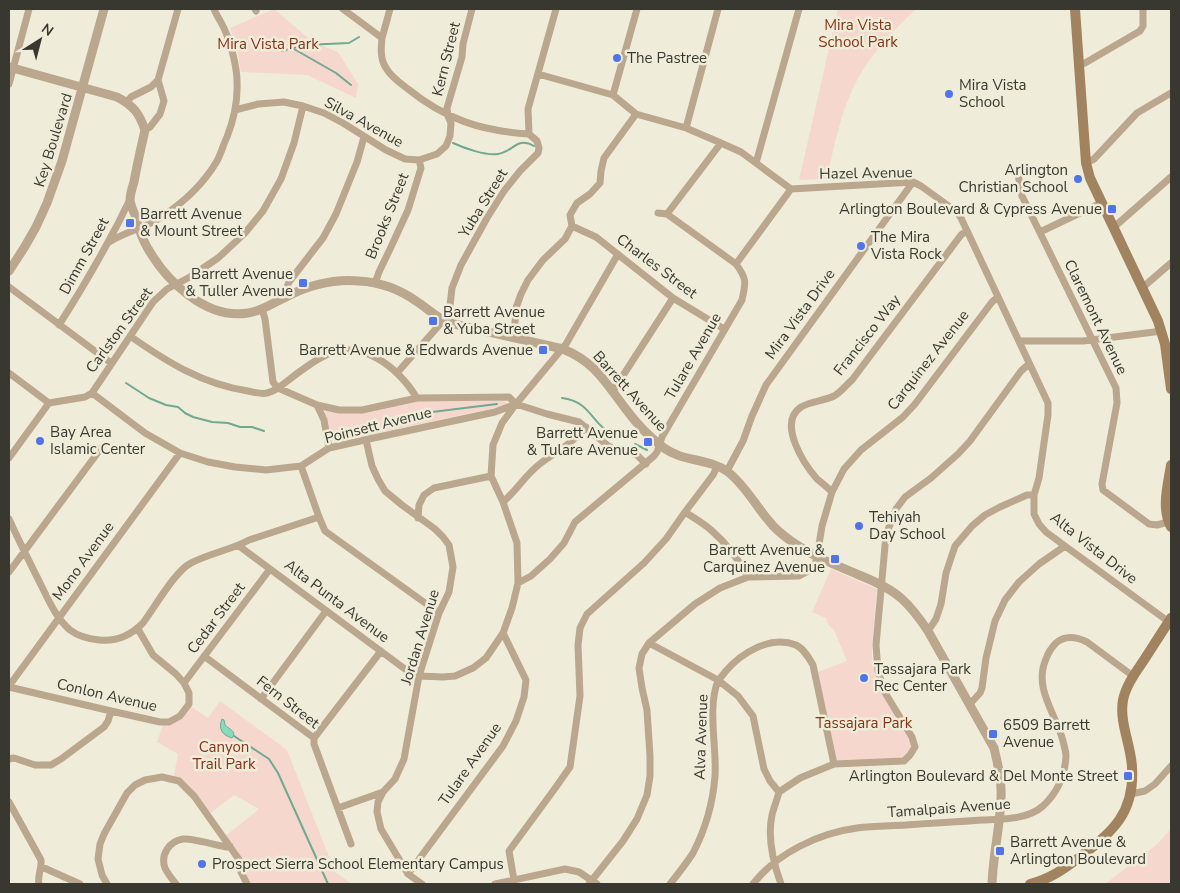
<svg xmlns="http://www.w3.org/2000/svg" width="1180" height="893" viewBox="0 0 1180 893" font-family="'Nunito Sans',sans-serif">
<rect width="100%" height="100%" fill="#efedd9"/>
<path fill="#f5d7ce" d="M274,9L313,42L338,52L358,84L356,98L307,75L241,72L237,50L230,28Z
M838,9H916C894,30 872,53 857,80C841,111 834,145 827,179L799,180Z
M418,401H504L506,402L507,404L506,406L494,408L341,441L332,439L330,436L329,425L325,416V411L327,410Z
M831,569L877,589L872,649V660L876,677L886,689L913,746L908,756L899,759L835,760L818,672L847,661L834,630L829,626L826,618L812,612Z
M220,701L287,750L335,872L352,884H247L240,861L224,837L259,809L234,795L208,815L173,780L178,754L157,742L164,722H169L189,705L208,718Z
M1171,829V884H1105L1156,845Z"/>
<path fill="#87dabc" stroke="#70a992" d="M222,719L224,720L225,725C229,729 236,731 233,737L232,738C222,735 218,729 222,719Z"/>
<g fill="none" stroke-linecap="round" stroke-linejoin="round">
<path stroke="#70a992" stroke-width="2" d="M294,49L336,73L351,85
M282,51L304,45L349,43L359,37
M453,143C464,148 486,156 498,154C513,152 517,136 534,146
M126,383L149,398L166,405L178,407L185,413L193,417L212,422L228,423L240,427H252L264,431
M562,398C592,402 591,424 612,434
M432,412L497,404
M635,444L647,450
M234,736L269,759L278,773L328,884"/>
<path stroke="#bba68e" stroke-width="7" d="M255,9L256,11
M343,9L382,38C381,48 380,59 386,68C391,77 400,83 408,89C445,119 481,131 529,134
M382,38L390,9
M1079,64L1085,63L1140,31L1143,26V9
M538,74L613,95L636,114L686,128L721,143L741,152L791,189L913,182L921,186L957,212L961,218L1048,403V415L1039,478L1034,495V514L1039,524L1046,532L1065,546L1169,622
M9,84L29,9
M613,95L637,9
M127,102L131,97L151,87L158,80
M235,110L258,104L284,102L303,106L324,113L343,123L386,150L405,159L419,160L437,154L446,146L450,136L451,123L448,116L447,108L462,57L463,44L472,9
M686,128L718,9
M145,130L150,127L160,114L164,101L158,80L178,9
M756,163L799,9
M1086,163L1094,159L1137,113L1171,93
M1018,174L1022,196L1116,388L1117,403L1102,484L1103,490L1149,524L1157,525L1168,522
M658,213L667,214L736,264
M667,214L721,143
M572,226L596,237L673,298L724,329
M1113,228L1171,177
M1040,232L1101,203
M109,242C125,232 144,228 160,218C183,203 203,185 217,161C221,154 223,145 227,137C234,119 238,100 237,81C237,68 231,44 226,33C223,24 217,17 214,9
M375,283L379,272L391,247L408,210L421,168L419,160
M9,287L111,363
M1142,288L1171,263
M289,295L287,287L289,282L323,238L336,214L357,162L364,137
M262,309L265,319L273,382L278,388C293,377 309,363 326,355C363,338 398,368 417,398
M59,325C79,294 97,263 114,231C120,221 124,210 130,200
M130,336C167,362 202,384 248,391C254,392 262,395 267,393C271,392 275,390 278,388L317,405L339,410H362L417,398L509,397L516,404
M514,338L516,308L521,294L528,280L543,260L565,239L572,226L570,215L577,203L590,194L600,183L601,171L604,158L636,114
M1019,341H1083L1162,331
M9,373L49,403
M397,373L449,314L452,288L461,265L487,218L504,191L520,171L538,153L539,148L537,141L529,134L528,109L556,9
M613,391L673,298
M92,393L145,433L180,453L208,462L235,467L266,470L301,466L329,448L369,439L495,412L516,404L547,414L579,422L607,445L614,449L630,452L637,455L646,464
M317,405L324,420L329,448
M366,440L372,466L378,479L385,491L402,505L435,529L443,537L449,545L453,567L449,592L439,613L419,676L404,759L395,779L383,792L378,802L377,812L381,829L408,874L422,884
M9,458L49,403L85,397L92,393L153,302L167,289L190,277L218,258L245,233L263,211L281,179L294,143L303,106
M301,466L319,517L325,531L439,613
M727,471L743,441L752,416L766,385L913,182
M832,492C827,487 822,483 817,479C804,464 777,423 801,407C811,401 824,401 834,396C841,392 846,385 852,380L961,235L966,231
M503,502C517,490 526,474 541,463C558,450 572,444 586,427
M685,512C694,518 703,523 711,530C726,543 739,560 748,577
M418,518L419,505L424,495L434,488L491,476
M9,519C19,541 30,563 41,585C49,601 56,618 70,630C78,636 89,639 99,640C116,642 131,635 143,623C155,607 175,571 191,563C210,553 231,550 249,540L319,517
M239,546L413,675L419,676L443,677L455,676L473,668L486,658L503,633L512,608L518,583L517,543L503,502L491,476L493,445L502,423L516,404L566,344L618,254
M9,572L102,447
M518,583L531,576L550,559L564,543L575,522L654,456L657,452L662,437L742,300C746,282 747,279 736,264L791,189
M928,631L936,619L941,604L946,573L955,546L972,526L985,515L1000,507L1027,495H1034
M649,643L718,680L738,696L753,716L764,769L770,781L779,792C777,800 774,807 772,815C767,838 773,862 781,884
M204,656L314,738V744L351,844
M184,683L270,569
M9,686L180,453
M9,687L111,711L160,722H169L180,716L189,704V693L184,683L176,674L153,655L138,629
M261,699L326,611
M970,704L980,693L982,688L986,658L995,621L1005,600L1019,582L1039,564L1065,546
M314,738L381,651
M9,759L14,758L35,765H51L61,759L104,727L108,721L111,711
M779,792L800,778L834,764L904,761L910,755L915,747L912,737L884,691L878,671L876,645L886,535L896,509L905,497L931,478L958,454L970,441L1021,371L1029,364
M1131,794L1145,791L1155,784L1171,766
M9,802L41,860C42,869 37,876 39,884
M338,808L383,792
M42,867L80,884
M408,874L503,746L516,721L524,697L526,680L503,633
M514,880L509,851L556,787L570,767L580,696L578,645L580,628L587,614L644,563L666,539L685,512L713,475L717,467
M107,884L102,875L98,859L100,844L104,834L127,793L135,785L145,780L162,777L179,781L194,796L240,861L241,872L247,884
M176,884C172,879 167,873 165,868C160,854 170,841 183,839C192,838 216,845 226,847L230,846
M495,884L565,869L579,872L597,884
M589,884L623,841L637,819L647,795L650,776V756L647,710L642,688L639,668L642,654L649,643L695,604L720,588L748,577L799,576L812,569L815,565L817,557L822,526L832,492L844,469L861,450L903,417L915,404L992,302L998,297
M670,884C678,874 686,864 693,853C705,830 713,802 715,776C717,748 707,707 718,681C720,678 723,675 725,672C741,653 770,635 796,645C804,649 809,658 813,665L834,764
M753,884C777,853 819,833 857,828C873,826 890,826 906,825C931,823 957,822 982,820C1002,819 1027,820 1043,806C1058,792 1065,776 1066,756C1066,751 1064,746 1063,741C1056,714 1033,688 1046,659C1048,653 1051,648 1056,643C1065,635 1077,637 1087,642L1133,676"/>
<path stroke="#bba68e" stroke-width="9" d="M9,67L117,97C134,106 139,113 145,130C141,148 137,165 134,182C132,188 130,195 130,201C131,205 133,211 135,215C138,226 141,237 147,247C166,281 206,320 248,313C262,311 274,302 286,297C309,285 334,279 359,281C379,282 399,289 416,301C430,310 437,319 454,324L563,349C595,362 605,382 625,408C636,423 649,437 664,448C683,462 709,458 728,472C745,485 755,505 769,521C775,529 784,536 791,541C812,556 836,565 859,575C874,581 890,588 902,599C912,608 920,619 928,631L994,748C998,765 1002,781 1001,798C1000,827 993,855 992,884
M9,271L24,248L36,227L47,203L62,161L104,9"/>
<path stroke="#a2835f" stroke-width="10" d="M1075,9L1086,163L1090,178L1158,321L1165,344L1171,389
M1171,465C1168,485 1161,508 1171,527
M1030,884C1050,879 1064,869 1080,857C1113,831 1135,813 1132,767C1131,745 1119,722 1123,700C1126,685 1136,672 1144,660C1153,646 1162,632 1171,618"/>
</g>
<g fill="#5074e8" stroke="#efedd9" stroke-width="2">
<circle cx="617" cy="58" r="5"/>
<circle cx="949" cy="94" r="5"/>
<circle cx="1078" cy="179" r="5"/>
<rect x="1107" y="204" width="10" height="10" rx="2.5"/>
<rect x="125" y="218" width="10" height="10" rx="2.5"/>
<circle cx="861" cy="246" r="5"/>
<rect x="298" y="278" width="10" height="10" rx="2.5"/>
<rect x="428" y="316" width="10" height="10" rx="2.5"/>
<rect x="538" y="345" width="10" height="10" rx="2.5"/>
<circle cx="40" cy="441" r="5"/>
<rect x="643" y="437" width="10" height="10" rx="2.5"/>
<circle cx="859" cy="526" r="5"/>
<rect x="830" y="554" width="10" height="10" rx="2.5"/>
<circle cx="864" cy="678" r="5"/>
<rect x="988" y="729" width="10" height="10" rx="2.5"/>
<rect x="1123" y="771" width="10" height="10" rx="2.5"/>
<rect x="995" y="846" width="10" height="10" rx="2.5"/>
<circle cx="202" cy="864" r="5"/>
</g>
<g text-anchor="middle" stroke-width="5" stroke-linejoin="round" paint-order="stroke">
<g font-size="15" fill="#873218" stroke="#efedd9">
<text x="858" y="30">Mira Vista<tspan x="858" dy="17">School Park</tspan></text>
<text x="268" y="49">Mira Vista Park</text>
<text x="864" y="728">Tassajara Park</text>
<text x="224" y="752">Canyon<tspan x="224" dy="17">Trail Park</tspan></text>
</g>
<g font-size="15" fill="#393830" stroke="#efedd9" text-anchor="start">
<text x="627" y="63">The Pastree</text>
<text x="959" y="90">Mira Vista<tspan x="959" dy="17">School</tspan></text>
<text x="1068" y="175" text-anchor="end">Arlington<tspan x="1068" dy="17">Christian School</tspan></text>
<text x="1102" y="214" text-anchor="end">Arlington Boulevard &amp; Cypress Avenue</text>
<text x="140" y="219">Barrett Avenue<tspan x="140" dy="17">&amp; Mount Street</tspan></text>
<text x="871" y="242">The Mira<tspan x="871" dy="17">Vista Rock</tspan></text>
<text x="293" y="279" text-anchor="end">Barrett Avenue<tspan x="293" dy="17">&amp; Tuller Avenue</tspan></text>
<text x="443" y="317">Barrett Avenue<tspan x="443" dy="17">&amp; Yuba Street</tspan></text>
<text x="533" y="355" text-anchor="end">Barrett Avenue &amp; Edwards Avenue</text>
<text x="50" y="437">Bay Area<tspan x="50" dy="17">Islamic Center</tspan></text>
<text x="638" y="438" text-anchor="end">Barrett Avenue<tspan x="638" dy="17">&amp; Tulare Avenue</tspan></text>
<text x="869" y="522">Tehiyah<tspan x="869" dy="17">Day School</tspan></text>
<text x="825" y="555" text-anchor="end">Barrett Avenue &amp;<tspan x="825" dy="17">Carquinez Avenue</tspan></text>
<text x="874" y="674">Tassajara Park<tspan x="874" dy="17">Rec Center</tspan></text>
<text x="1003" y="730">6509 Barrett<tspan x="1003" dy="17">Avenue</tspan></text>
<text x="1118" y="781" text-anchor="end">Arlington Boulevard &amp; Del Monte Street</text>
<text x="1010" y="847">Barrett Avenue &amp;<tspan x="1010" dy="17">Arlington Boulevard</tspan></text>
<text x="212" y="869">Prospect Sierra School Elementary Campus</text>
</g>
<g font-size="15" fill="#393830" stroke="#efedd9">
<text transform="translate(446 59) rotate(-76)" y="5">Kern Street</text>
<text transform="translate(364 122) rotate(29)" y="5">Silva Avenue</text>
<text transform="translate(53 140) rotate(-73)" y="5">Key Boulevard</text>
<text transform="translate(866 173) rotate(-1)" y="5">Hazel Avenue</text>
<text transform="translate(483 203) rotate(-58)" y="5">Yuba Street</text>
<text transform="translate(387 216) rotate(-68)" y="5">Brooks Street</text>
<text transform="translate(84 256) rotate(-61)" y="5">Dimm Street</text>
<text transform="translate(657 266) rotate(37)" y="5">Charles Street</text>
<text transform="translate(800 314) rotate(-54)" y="5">Mira Vista Drive</text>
<text transform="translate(1096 317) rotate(64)" y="5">Claremont Avenue</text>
<text transform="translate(119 330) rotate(-54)" y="5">Carlston Street</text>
<text transform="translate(867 335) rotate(-52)" y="5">Francisco Way</text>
<text transform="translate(693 356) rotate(-60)" y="5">Tulare Avenue</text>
<text transform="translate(928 360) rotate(-52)" y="5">Carquinez Avenue</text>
<text transform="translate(630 391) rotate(48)" y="5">Barrett Avenue</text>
<text transform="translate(378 425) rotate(-14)" y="5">Poinsett Avenue</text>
<text transform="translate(1094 548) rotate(38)" y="5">Alta Vista Drive</text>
<text transform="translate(83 561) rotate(-54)" y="5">Mono Avenue</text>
<text transform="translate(337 601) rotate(37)" y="5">Alta Punta Avenue</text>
<text transform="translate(216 618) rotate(-53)" y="5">Cedar Street</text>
<text transform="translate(420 637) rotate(-73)" y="5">Jordan Avenue</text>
<text transform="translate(107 695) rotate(13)" y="5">Conlon Avenue</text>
<text transform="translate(288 702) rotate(38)" y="5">Fern Street</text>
<text transform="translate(701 737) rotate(-88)" y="5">Alva Avenue</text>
<text transform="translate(470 764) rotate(-55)" y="5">Tulare Avenue</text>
<text transform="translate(949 808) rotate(-4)" y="5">Tamalpais Avenue</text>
</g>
</g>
<rect width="1180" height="893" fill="none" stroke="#393830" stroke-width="20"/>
<g transform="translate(40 40) rotate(36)" stroke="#efedd9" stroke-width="4" paint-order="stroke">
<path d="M0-4L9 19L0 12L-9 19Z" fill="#393830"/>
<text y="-8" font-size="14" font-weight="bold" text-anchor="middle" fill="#393830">N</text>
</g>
</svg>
